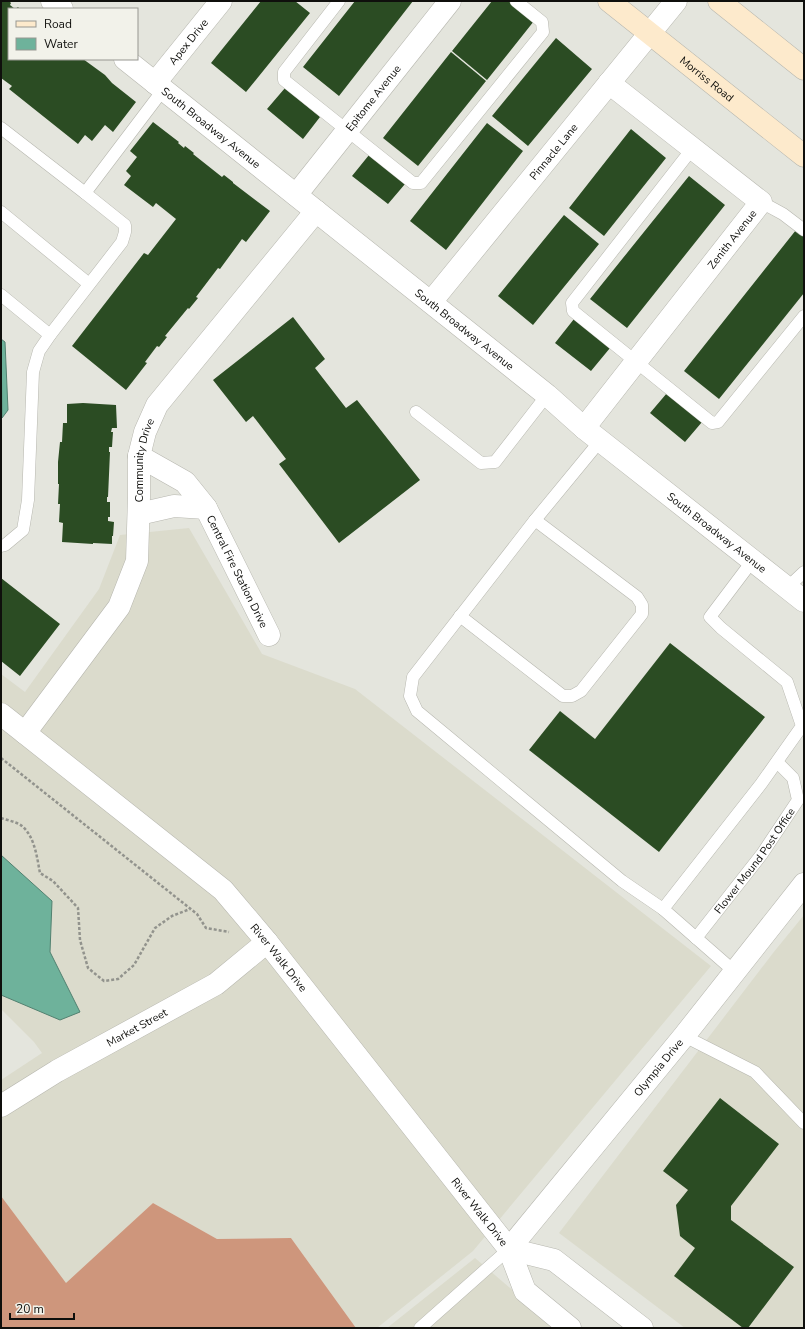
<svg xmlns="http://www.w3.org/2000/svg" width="805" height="1329" viewBox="0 0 805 1329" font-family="'Nunito Sans',sans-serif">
<rect width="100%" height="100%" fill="#e4e5dd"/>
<path fill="#dbdbcc" d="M189,528L262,654L355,689L711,966L473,1251L377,1328H356L291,1238L217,1239L153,1203L66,1284L1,1196V1080L42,1053L34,1042L1,1009V674L25,692L99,589L120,535Z
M804,915V1328H685L559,1233L773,953Z
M475,1258L557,1328H387Z"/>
<path fill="#ce967c" d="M1,1196L66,1283L153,1203L217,1239L291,1238L356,1328H1Z"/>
<path fill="#6eb29b" stroke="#528170" d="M1,339L5,342L8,410L2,418Z
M1,855L52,901L50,952L80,1012L60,1020L1,995Z"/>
<path fill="#2b4c23" d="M1,1H9L11,3L10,5L15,9L18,7L20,9H9V59H83L105,75L112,83L136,102L113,132L105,125L92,141L85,135L78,144L9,89L12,86L1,78Z
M261,1H295L310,13L246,92L211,63Z
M355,1H413L339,96L303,67Z
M492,1H510L534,21L487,80L452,51Z
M556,38L592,69L528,146L492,116Z
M451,52L486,81L418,166L383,138Z
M285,88L320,117L303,139L267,109Z
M153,122L179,142L178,143L184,148L185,146L194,153L193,154L222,177L224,175L233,182V183L270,211L246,242L242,239L220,269L218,268L196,297L198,298L189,309L188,308L165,336L167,337L159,347L157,346L145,362L147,363L126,390L72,346L144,253L148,255L176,219L156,203L153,207L124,185L131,176L126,171L137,157L130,151Z
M487,123L523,151L446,250L410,221Z
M631,129L666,158L604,236L569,208Z
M369,155L405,184L388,204L352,176Z
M689,176L725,205L627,328L590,299Z
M564,215L599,244L533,325L498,296Z
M796,230L804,236V293L719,399L684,371Z
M293,317L325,359L315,368L346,408L357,400L420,480L339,543L279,464L286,459L253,416L246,422L213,380Z
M574,319L610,348L591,371L555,343Z
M667,393L702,422L685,442L650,413Z
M83,403L116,405L117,428H112L111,432H113L112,447H109V452H110L108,497H107V502H110V517H108V521L114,522L113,536H112V544L93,543V544L62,542L63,523L59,522L60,504H58L59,484H58V462L60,442H62L63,423H67V404Z
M1,578L60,624L20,676L1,661Z
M670,643L765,717L659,852L529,750L560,711L595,739Z
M720,1098L779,1144L731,1206V1220L794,1267L748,1328H743L674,1276L695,1248L680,1236L676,1205L688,1190L663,1171Z"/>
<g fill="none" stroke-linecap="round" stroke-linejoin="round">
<defs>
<g id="service">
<path d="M339,1L284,72V80L413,183H421L543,32L542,22L516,1"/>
<path d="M1,128L85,193L163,90"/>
<path d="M692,149L572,303L573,311L712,423L718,422L804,316"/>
<path d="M761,202L783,214L804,230"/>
<path d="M1,212L89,284"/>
<path d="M1,295L50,335"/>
<path d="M416,412L481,463L495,462L547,395"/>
<path d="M600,441L535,520L413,677L410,696L417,711L622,881L663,909"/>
<path d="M1,546L5,545L23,530L28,500L33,372L39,351L50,335L122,242L125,232V225L85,193"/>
<path d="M787,588L804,572"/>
<path d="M460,616L563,696H572L581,691L642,614V605L637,597L535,520"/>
<path id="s1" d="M696,938L762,854L798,800L793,778L777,762"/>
<path d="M735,972L663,909L761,784L802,726L787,682L721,628L710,617L753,560"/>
<path d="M684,1036L755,1072L804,1123"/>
<path d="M420,1328L509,1249"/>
</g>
<g id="minor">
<path d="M52,1L62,9"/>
<path id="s2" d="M125,59L547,395L584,428L804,601"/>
<path id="s3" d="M155,83L221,1"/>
<path id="s4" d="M296,195L450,1"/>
<path id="s5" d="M431,302L676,1"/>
<path id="s6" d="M584,428L761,202L609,83"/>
<path id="s7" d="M139,456L185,482L206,508L269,635"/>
<path d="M139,514L174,506L206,508"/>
<path id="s8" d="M25,733L119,607L137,561L139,497V456L145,432L157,405L316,211"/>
<path id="s9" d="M1,1106L57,1071L216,984L267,942"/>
<path id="s10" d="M509,1249L684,1036L804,884"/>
</g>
<g id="tertiary">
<path id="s11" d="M1,714L223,890L267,942L509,1249L525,1291L570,1328"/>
<path d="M509,1249L554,1260L642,1328"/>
</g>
<g id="secondary">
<path id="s12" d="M609,1L804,156"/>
<path d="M719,1L804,69"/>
</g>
</defs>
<use href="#service" stroke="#b7b7af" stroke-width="13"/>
<use href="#minor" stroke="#b7b7af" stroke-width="23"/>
<use href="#tertiary" stroke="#b7b7af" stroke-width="23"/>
<use href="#secondary" stroke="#b7b7af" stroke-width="23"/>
<path stroke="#92938d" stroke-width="2.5" stroke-dasharray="3 2" stroke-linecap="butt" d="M1,758L197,914L206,928L229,932
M1,818C7,820 17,822 22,826C35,837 37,858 40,873L53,881L78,908L80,940L88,968L104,981L118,979L134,965L155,928L172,916L190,909"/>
<use href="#service" stroke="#fff" stroke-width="12"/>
<use href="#minor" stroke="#fff" stroke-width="22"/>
<use href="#tertiary" stroke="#fff" stroke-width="22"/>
<use href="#secondary" stroke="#fdeacc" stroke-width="22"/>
</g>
<g text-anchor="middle" stroke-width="4" stroke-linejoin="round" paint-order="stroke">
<g font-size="11" fill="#0f0f0c" stroke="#f2f2ea">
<text dy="4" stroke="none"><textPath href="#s3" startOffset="53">Apex Drive</textPath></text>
<text dy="4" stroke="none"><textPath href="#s12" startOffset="125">Morriss Road</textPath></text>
<text dy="4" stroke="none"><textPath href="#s4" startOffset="124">Epitome Avenue</textPath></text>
<text dy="4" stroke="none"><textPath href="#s2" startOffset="110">South Broadway Avenue</textPath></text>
<text dy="4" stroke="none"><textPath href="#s5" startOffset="194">Pinnacle Lane</textPath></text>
<text dy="4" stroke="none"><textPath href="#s6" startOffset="240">Zenith Avenue</textPath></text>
<text dy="4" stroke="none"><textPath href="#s2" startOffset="434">South Broadway Avenue</textPath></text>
<text dy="4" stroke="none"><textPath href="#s8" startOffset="308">Community Drive</textPath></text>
<text dy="4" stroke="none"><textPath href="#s2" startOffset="758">South Broadway Avenue</textPath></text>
<text dy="4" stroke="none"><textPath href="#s7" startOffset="157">Central Fire Station Drive</textPath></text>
<text dy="4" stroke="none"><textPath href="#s1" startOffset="97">Flower Mound Post Office</textPath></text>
<text dy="4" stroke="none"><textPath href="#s11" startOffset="371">River Walk Drive</textPath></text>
<text dy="4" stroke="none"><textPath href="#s9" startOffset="157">Market Street</textPath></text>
<text dy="4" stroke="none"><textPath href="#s10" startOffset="235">Olympia Drive</textPath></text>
<text dy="4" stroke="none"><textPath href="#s11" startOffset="695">River Walk Drive</textPath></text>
</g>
</g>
<rect width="805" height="1329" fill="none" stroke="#0f0f0c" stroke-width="4"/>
<rect x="8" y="8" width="130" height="52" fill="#f2f2ea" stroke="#979791"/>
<rect x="16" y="21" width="20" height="6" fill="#fdeacc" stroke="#979791"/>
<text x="44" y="28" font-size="12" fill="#0f0f0c">Road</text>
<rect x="16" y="38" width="20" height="12" fill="#6eb29b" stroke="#979791"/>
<text x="44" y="48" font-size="12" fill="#0f0f0c">Water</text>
<path d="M10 1313v6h64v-6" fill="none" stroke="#0f0f0c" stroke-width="2"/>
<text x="16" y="1313" font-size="12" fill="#0f0f0c" stroke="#f2f2ea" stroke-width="3" paint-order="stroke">20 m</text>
</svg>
